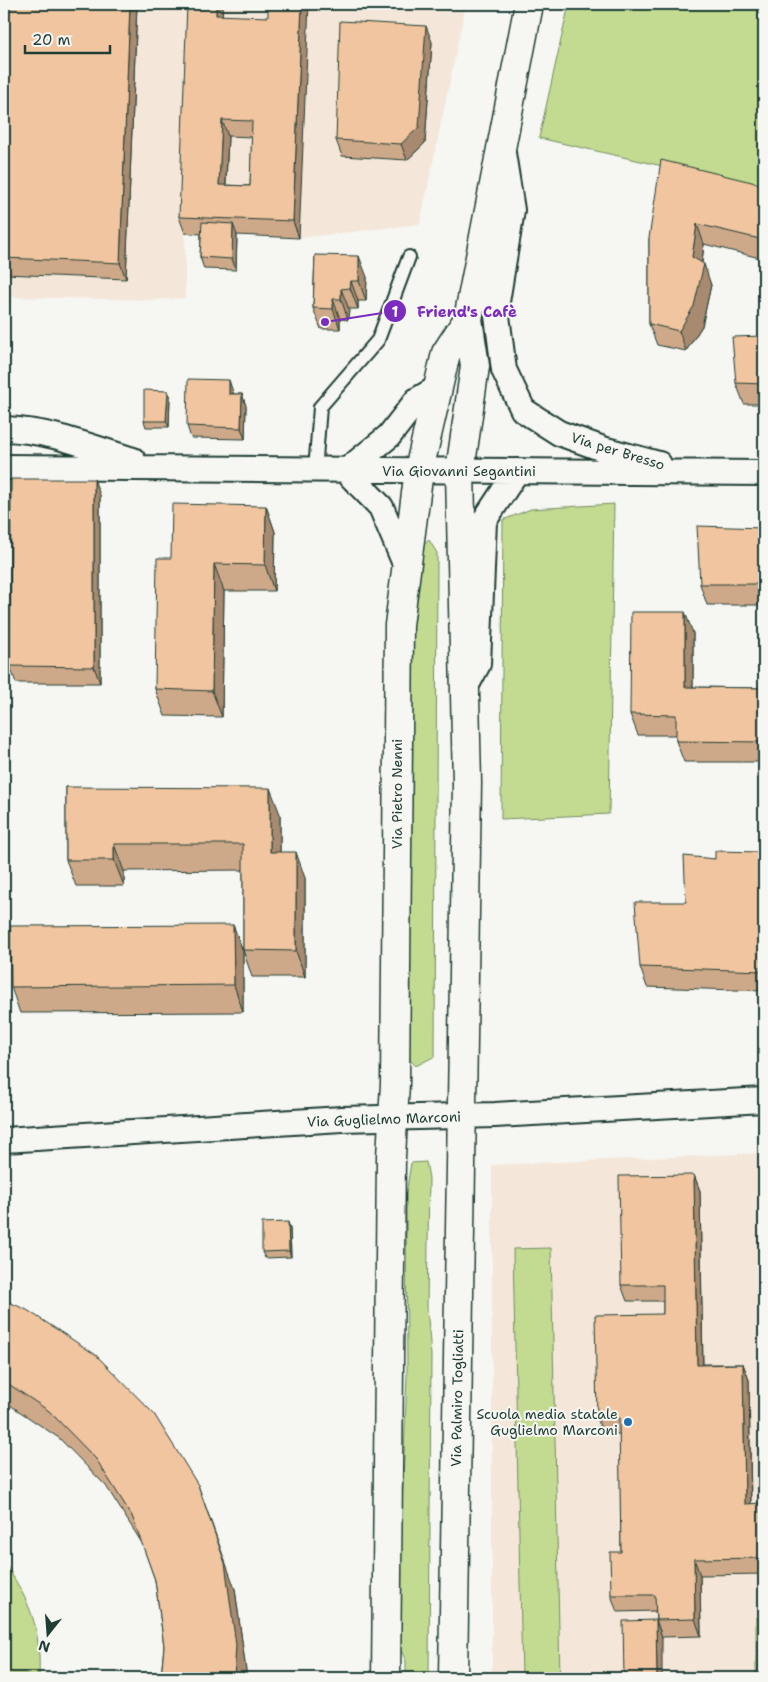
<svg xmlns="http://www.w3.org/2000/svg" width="768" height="1682" viewBox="0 0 768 1682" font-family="'Shantell Sans',sans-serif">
<rect width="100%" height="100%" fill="#f6f6f2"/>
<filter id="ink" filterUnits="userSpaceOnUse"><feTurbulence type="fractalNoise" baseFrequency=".02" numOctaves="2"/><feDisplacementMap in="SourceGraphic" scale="10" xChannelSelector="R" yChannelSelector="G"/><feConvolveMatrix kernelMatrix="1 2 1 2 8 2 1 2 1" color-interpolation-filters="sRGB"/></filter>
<g filter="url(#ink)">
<path fill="#f4e7d9" d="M4,4H466L420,224L299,238L185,233V298L154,300L4,297Z
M764,1153V1678H492V1165Z"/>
<path fill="#c3db91" stroke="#718c62" d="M569,4H764V189L539,138Z
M614,504L609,814L501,819L503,520L531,509Z
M429,540L437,553L435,1056L416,1066L406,1056L412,596L417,551Z
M426,1162L429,1178L427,1307L431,1355L429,1678H406V1661L397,1642L407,1375L406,1194L411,1163Z
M551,1248L560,1678H522L513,1249Z
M4,1562C31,1604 41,1627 39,1678H4Z
M756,1618H764V1678H756Z"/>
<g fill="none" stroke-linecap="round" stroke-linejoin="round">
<defs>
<path id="lane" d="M315,471L320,407L378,340L409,257"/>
<path id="street" d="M503,153L512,210L496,308L504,370L523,410L559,433L603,449L659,464
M4,429C49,430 90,447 133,460
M4,467L764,473
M346,471L389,436L417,400L439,387
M346,471L381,507L406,566
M464,690L478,664L484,521L517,471
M4,1140L342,1119L495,1115L764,1100"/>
<path id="secondary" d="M386,1678L391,1157L395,1083L399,625L419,470L446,353L468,319
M453,1678L467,783L460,471L475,366L468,319L529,4"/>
</defs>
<use href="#lane" stroke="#1f3d34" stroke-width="16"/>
<use href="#street" stroke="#1f3d34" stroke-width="28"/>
<use href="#secondary" stroke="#1f3d34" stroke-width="31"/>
<use href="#lane" stroke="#f6f6f2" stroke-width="12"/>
<use href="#street" stroke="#f6f6f2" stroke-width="24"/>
<use href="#secondary" stroke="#f6f6f2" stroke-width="28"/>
</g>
<path fill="#cea989" stroke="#1f3d34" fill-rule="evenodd" d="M4,4H137L126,279L4,274Z
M223,4L222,15L299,238L237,235L236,270L204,269L200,257L201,234L185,233L179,217ZM228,136L252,137L250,186L226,185Z
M435,4H459V5Z
M432,42L425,143L407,160L342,156L336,140Z
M764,185V259L704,244L702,263L711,285L702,326L686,351L657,345L649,324V238Z
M315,255L367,277L366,301H358V309H349L348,320L340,319V329H321L313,308Z
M764,336V404H744L736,383Z
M233,392V394H242L246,406L245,439L191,438L187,426Z
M170,397L169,427H146L144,421Z
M100,495V683H16L10,666Z
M266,506L275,532L274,591H224L222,717L165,716L155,689L171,558Z
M764,528V605H707L700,584Z
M693,633V687L764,688V762H684L676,741V735H638L630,714Z
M66,787L280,814V852L305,878V977H252L243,950V870L124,871V886H76L66,860Z
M761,852L764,862V991L647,987L640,967L686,902L715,859Z
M233,925L243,951V1012L20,1013L11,987Z
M694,1175L700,1191L703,1364H743L749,1380L751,1504L764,1503V1574L700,1575L701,1636L662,1637L656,1620L655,1611L617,1612L611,1595L621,1552L620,1434H603L597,1418L663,1314V1301H627L621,1285Z
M290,1228L291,1257L265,1258L262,1252Z
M4,1300L235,1589L246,1671L245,1678H161L164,1646L155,1580L142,1543L106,1486L59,1438L4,1401Z"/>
<path fill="#a88a6f" stroke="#1f3d34" d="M130,4H137L126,279L120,263Z
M216,4H223L221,31L216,15Z
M302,4H309L299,238L293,221Z
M426,26L432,42L425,143L407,160L401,144Z
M222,120L228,136L225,201L219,185Z
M233,224L237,235L236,270L232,259Z
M697,224L704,244L700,277L692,257Z
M359,256L367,277L366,301L359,281Z
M704,264L711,285L702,326L686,351L679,331Z
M351,281L358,301V309L350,288Z
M341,289L349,309L348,320L341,299Z
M333,299L340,319V329L333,309Z
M229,380L233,392V405L229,394Z
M168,391L170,397L169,427L166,421Z
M242,394L246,406L245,439L241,428Z
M94,479L100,495V683L94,667Z
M266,506L275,532L274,591L265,565Z
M214,564L224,591L222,717L212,691Z
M685,612L693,633V708L685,687Z
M270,788L280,814V878L270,852Z
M114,844L124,871V886L114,860Z
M296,852L305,878V977L296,951Z
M761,852L764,862V972V971Z
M233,925L243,951V1012L234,985Z
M694,1175L700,1191L703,1381L697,1365Z
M288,1222L290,1228L291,1257L289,1251Z
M743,1364L749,1380L751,1520L745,1504Z
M198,1485L235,1589L246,1671L245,1678H234Z
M694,1559L700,1575L701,1636L695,1619Z
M656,1620L662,1637V1678H657Z"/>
<path fill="#f0c59f" stroke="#1f3d34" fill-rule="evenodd" d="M4,4H130L120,263L4,258Z
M187,4H216V15L268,17V4H302L293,221L179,217ZM222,120L252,121L250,186L219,185Z
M340,21L426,26L419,127L401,144L336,140Z
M661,160L764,185V240L697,224L692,257L704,264L694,306L679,331L649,324V238Z
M202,222L233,224L232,259L200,257Z
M315,255L359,256V281H351L350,288L341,289V299H333V309L313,308Z
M764,336V384L736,383L732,337Z
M188,379L229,380V394H242L241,428L187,426Z
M144,390L168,391L166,421H144Z
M11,479H94V667L10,666Z
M172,504L266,506L265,565L214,564L212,691L155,689L157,558H171Z
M697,526L764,528V584H700Z
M631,612H685V687L764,688V742L676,741V715L630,714Z
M66,787L270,788V852H296V951L243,950V844H114V860H66Z
M715,851L761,852L764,971L640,967L635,902H686L684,856L715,859Z
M233,925L234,985L11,987L10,926Z
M694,1175L697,1365L743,1364L745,1504L764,1503V1558L694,1559L695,1619L656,1620L655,1595H611L610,1552H621L619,1418H597L595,1315L663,1314V1285H621L619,1176Z
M288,1222L289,1251L262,1252V1223Z
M4,1300L27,1310L96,1355L154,1414L198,1485L225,1563L236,1645L234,1678H161L164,1646L155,1580L132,1516L96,1459L49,1411L4,1381Z
M656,1620L657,1678H624L623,1621Z"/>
</g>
<circle fill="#1f6fb2" stroke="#f6f6f2" stroke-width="2" cx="628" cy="1422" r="5"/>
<g text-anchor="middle" stroke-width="4" stroke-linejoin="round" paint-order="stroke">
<g font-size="14" fill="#1f3d34" stroke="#f6f6f2">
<text transform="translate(618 451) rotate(17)" y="5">Via per Bresso</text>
<text x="459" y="476">Via Giovanni Segantini</text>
<text transform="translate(397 794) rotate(-90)" y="5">Via Pietro Nenni</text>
<text transform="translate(384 1119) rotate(-2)" y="5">Via Guglielmo Marconi</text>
<text transform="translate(457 1398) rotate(-89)" y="5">Via Palmiro Togliatti</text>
</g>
<g font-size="14" fill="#1f3d34" stroke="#f6f6f2" text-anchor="end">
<text x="618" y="1419">Scuola media statale<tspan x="618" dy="16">Guglielmo Marconi</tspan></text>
</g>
</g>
<path fill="none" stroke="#7b2cbf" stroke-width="2" d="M325 322L395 311"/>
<g fill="#7b2cbf" stroke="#f6f6f2" stroke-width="2">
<circle cx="325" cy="322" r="5"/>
<circle cx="395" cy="311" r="12"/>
</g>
<g font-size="15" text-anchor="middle" font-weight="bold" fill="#fff">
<text x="395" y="317">1</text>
</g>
<g font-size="15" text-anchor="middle" font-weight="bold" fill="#7b2cbf" stroke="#f6f6f2" stroke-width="4" stroke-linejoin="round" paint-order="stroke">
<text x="467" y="317">Friend's Cafè</text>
</g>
<rect width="768" height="1682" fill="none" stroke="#f6f6f2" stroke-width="20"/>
<rect x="10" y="10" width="748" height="1662" fill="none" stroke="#1f3d34" stroke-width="2" filter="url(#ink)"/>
<g transform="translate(48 1634) rotate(197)" stroke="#f6f6f2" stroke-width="4" paint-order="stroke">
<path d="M0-4L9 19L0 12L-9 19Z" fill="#1f3d34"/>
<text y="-8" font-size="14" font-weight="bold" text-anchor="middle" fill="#1f3d34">N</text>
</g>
<path d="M25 45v8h85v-8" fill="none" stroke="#1f3d34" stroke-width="2.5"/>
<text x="32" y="45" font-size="15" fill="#1f3d34" stroke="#f6f6f2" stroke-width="4" paint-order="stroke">20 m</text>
</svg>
